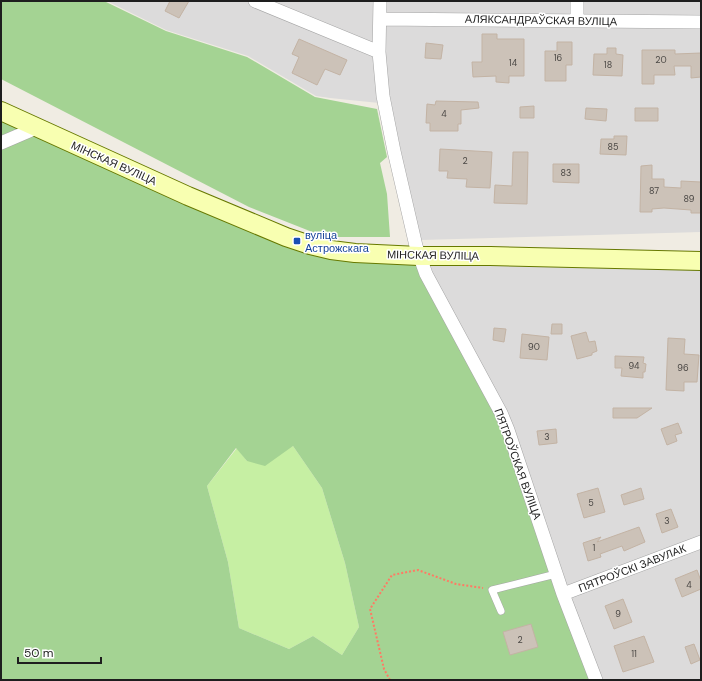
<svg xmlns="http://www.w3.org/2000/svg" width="702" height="681" viewBox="0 0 702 681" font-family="'DM Sans',sans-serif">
<rect width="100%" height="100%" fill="#f0ece3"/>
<path fill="#dcdbdb" d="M107,1H701V232L421,240L389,104L330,98L316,96L248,56L166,30Z
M419,256L701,261V680H494Z"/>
<path fill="#c6efa3" d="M293,446L322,488L345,563L359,627L342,655L313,636L289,649L239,628L228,562L207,486L237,448L247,461Z"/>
<path fill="#a4d393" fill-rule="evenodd" d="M1,1H104L166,31L247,57L315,97L377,109L387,157L380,163L387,194L390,237H325L249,207L1,79Z
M1,111L286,237L419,256L495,401L596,680H1ZM293,446L322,488L345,563L359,627L342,655L313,636L289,649L239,628L228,562L207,486L236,448L247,461L265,466Z"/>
<path fill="#ccc2b8" stroke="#c3b3a4" d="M170,1H189L179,18L165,11Z
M482,34H497V39H524V76H509V83L496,82V76L473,77L472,62H482Z
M299,39L347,60L340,75L325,69L317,85L292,73L299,57L292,54Z
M557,42H572V65H566V81H545V51H557Z
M426,43L443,45L441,59L425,58Z
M607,48H616V54L623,55L622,76L593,75L594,54H607Z
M642,50H675V54L701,53V77L691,78V66H674L675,75H654V84H642Z
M436,101L478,102L479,108L461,110V124H458V131H430V123H426L427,104L435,105Z
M534,106V118H520V107Z
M586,108L607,109L606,121L585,119Z
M635,108H658V121H635Z
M614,136H627L626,155L600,154L601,139H614Z
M440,149L492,152L490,188L466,187L467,179L447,178L448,171H439Z
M513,152H528L527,204L494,203L495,185L512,186Z
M553,164H579V183L553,182Z
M652,165V179H664V187L681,188V181L701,182V213H691V210L664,208L652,209V212H640L641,166Z
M552,324H562V334H551Z
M494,328L506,329L504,342L493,340Z
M586,332L589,342L595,341L597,351L592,353V355L577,359L571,336Z
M522,334L549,337L547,360L520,358Z
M668,338L685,339L684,354L699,355L697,382H684V391L666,390Z
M615,356L644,357L643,363L646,364L645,372H643V378L621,376L622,368H615Z
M613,408H652L637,418H613Z
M678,423L682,433L675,435L677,441L667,445L661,429Z
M556,429L557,443L539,445L537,431Z
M598,488L605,512L584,518L577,494Z
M641,488L644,499L624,505L621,495Z
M671,509L678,527L662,533L656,514Z
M639,527L645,542L624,551L622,546L600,554L601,557L588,561L583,543L601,537L597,542Z
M697,570L701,581V589L682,597L675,579Z
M623,599L632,622L614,629L605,606Z
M531,624L538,647L510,655L503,632Z
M644,636L654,662L623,672L614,646Z
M694,644L700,660L691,664L685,647Z"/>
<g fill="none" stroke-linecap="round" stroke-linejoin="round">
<defs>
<path id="lane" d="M501,611L492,590L556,574"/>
<path id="street" d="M255,1L379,52
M380,1L379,52L383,96L394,151L416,246L426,274L501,413L508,430L563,594L596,680
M380,19L701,22
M577,20V1
M1,143L36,128
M563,594L701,542"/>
<path id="secondary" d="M1,111L188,196L286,237L310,245L331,250L355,253L419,256H490L701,261"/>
</defs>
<use href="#lane" stroke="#a5a5a5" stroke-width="8"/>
<use href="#street" stroke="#a5a5a5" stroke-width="14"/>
<use href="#secondary" stroke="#677900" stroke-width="20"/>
<path stroke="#ff7a64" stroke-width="2" stroke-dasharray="2 2" stroke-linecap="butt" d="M390,680L384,669L370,609L392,575L418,570L456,584L483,588"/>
<use href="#lane" stroke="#fff" stroke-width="7"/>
<use href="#street" stroke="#fff" stroke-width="13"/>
<use href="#secondary" stroke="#f8ffb1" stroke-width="18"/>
</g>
<rect fill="#1a4fb4" stroke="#fff" stroke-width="1.5" x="293" y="237" width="8" height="8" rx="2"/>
<g text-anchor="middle" stroke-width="3" stroke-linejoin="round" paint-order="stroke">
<g font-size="9" fill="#4a4744">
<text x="558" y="61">16</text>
<text x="661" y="63">20</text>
<text x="513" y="66">14</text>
<text x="608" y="68">18</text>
<text x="444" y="117">4</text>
<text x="613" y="150">85</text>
<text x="465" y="164">2</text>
<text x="566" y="176">83</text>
<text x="654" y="194">87</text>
<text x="689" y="202">89</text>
<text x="534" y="350">90</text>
<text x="634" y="369">94</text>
<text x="683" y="371">96</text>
<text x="547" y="440">3</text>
<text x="591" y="506">5</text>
<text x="667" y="524">3</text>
<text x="594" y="551">1</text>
<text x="689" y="588">4</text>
<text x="618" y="617">9</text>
<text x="520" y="643">2</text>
<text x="634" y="657">11</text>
</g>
<g font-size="11" fill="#1e1e1e" stroke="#fff">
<text transform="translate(541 20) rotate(1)" y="4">АЛЯКСАНДРАЎСКАЯ ВУЛІЦА</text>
<text transform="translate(114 163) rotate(24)" y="4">МІНСКАЯ ВУЛІЦА</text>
<text transform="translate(433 255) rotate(1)" y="4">МІНСКАЯ ВУЛІЦА</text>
<text transform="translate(518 464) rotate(70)" y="4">ПЯТРОЎСКАЯ ВУЛІЦА</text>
<text transform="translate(632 568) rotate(-21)" y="4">ПЯТРОЎСКІ ЗАВУЛАК</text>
</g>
<g font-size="11" fill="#164399" stroke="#fff" text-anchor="start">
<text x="305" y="239">вуліца<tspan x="305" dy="13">Астрожскага</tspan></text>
</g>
</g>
<rect width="702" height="681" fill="none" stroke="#1e1e1e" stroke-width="4"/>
<path d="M18 657v6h83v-6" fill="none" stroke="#1e1e1e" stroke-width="2"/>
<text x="24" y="657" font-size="12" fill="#1e1e1e" stroke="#ffffff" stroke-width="3" paint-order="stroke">50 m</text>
</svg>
